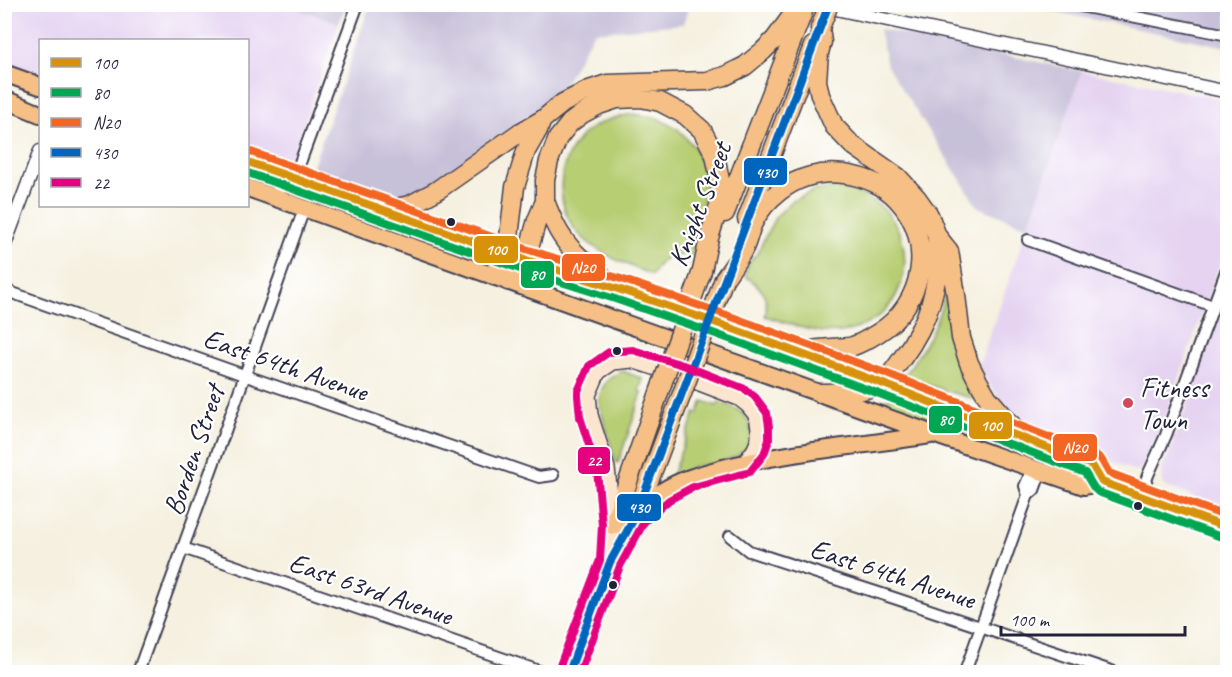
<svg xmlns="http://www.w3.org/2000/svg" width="1232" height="677" viewBox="0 0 1232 677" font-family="Caveat,sans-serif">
<rect width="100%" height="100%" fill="#fff"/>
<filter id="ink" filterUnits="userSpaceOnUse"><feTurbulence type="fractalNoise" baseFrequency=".0167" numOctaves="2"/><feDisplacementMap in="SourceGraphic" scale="12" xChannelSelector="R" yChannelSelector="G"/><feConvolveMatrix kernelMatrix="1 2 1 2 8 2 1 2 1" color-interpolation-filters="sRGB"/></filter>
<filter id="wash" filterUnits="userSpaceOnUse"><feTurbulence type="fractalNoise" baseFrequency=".008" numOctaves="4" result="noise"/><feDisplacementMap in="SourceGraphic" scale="24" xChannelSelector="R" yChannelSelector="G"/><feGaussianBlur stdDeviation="1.35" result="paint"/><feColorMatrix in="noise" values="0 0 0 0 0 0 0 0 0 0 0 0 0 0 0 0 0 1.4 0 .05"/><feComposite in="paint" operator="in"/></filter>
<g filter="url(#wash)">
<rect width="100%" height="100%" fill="#f5f0df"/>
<path fill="#e5d3f1" d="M4,5H285L339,23L292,156L286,162H281L248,151V40H40V76L5,63Z
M1082,71L1227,100V243L1168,410L1143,466L1137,472L1063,441L1060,438L1058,434L1046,428L1040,430L1035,428L1019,417L1003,404L978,368Z
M1227,297V509L1167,487L1163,483L1161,473L1162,468L1171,449Z"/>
<path fill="#c7c0d9" d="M285,5H346L339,23Z
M370,5H689L683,24L594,32L558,95L425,189L408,196L383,198L364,194L316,176L312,171V168Z
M1022,5H1227V47Z
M879,29L1082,71L1028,227L978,207L887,66Z"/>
<path fill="#b7ce73" stroke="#6c7857" stroke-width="1.5" d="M633,114L657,118L678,129L694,147L703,169L705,193L697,231L698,240L691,256C671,253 662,256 652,275C628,265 603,256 583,238C551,209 555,155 590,129C603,120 617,117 633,114Z
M837,188C854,192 865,194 879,205C889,212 896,224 900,234C916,280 889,326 841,332C815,335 789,323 765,316C770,297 761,286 745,276L750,261L756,255L775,218L792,201L813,191Z
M947,281L980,400L957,394L903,377C925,348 942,318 947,281Z
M623,371L643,379L639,391L642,393L618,463L616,462L599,404C599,388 608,376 623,371Z
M892,397L936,412L1026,450L1024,454L878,405L877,402Z
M703,401L717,406L719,402C733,407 747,411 750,427C758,460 716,462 694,467C687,469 680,474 672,476L695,413L698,414Z"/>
</g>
<g filter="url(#ink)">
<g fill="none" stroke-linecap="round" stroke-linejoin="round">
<defs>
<path id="minor" d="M1070,4L1228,35
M270,197L294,179L358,4
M1028,240L1213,306
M4,290L255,379L539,477L553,475
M1028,495L1025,486L1033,468
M1141,496L1148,475L1166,435L1228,266
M730,536L749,551L894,598L1114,672
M183,548L542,672
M138,672L214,462L304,209
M965,672L1028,495L1034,490L1041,471"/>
<path id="tertiary" d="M812,4L1228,92
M4,247L40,151"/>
<path id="secondary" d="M610,562L613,525L607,468L590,415L588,395L598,372L613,362L632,360L679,375L739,398L748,405L757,416L759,428V439L755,449L745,463
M569,672L610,562L636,515"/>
<path id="primary" d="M4,73L40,86
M4,99L40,114
M248,162L523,259L618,289L717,323L881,383L1092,465L1102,482
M248,188L933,434L1084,486L1102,482L1228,528
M636,515C645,507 653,497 663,491C681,479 702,474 723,468C791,451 861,446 930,435"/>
<path id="motorway" d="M820,28L822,42L819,53L817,81L820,95L834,126L851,144L898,177L917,198L929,215L937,236L949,251L956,295L961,338L969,363L978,381L988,398L1023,438
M545,201C550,214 555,227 563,238C576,258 600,273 618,289
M385,210L410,205L436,191L519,133L542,120L563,103L589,90L607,84L707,81L725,76L745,66L763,51L775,39L791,17L798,4
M725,213L803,12
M747,219L813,46
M494,276L509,237L515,187L526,151L538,130L542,120
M724,279C731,269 739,259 744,248C748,240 749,231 753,223C759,211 769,199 780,191C798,177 821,171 844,174C864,177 883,184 897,199C936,240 924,305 878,333C870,338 862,343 853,346C846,348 838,347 831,348C818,349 806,350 794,352
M508,281L523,259L530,245L537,220L545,201V180L549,161L558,138L570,123L582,114L599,105L617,99L641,98L660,102L685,115L702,130L715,155L721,185L720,203L709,238L702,271
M820,393C840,392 861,394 879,384C888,379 895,369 901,360C929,322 941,285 937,238
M636,515L683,391
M613,525L662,384"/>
</defs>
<use href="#minor" stroke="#424154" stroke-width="14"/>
<use href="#tertiary" stroke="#424154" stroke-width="15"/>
<use href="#secondary" stroke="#424154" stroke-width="18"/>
<use href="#primary" stroke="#424154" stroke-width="20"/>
<use href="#motorway" stroke="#424154" stroke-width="21"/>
<use href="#minor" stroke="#fff" stroke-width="10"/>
<use href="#tertiary" stroke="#fff" stroke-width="12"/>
<use href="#secondary" stroke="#fbe5cf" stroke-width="15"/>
<use href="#primary" stroke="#f5bf86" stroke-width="16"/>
<use href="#motorway" stroke="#f5bf86" stroke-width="18"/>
<defs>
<path id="motorway-bridge" d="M820,28L829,4
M662,384L702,271
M683,391L724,279"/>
</defs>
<use href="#motorway-bridge" stroke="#424154" stroke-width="21" stroke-linecap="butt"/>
<use href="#motorway-bridge" stroke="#f5bf86" stroke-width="18"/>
<defs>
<path id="bus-1" d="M248,162L523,259L618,289L717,323L881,383L1092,465L1102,482L1228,528"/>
<path id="bus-2" d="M248,173L520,269L615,299L713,333L877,393L1085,473L1094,488L1098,492L1224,538"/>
<path id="bus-3" d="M251,152L526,249L621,279L721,313L885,373L1097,456L1101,459L1109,473L1228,517"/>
<path id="bus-4" d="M569,672L610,562L636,515L829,4"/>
<path id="bus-5" d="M559,668L600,560L602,525L597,470L580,417L578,396V391L589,366L609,352L633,350L683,365L745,389L755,397L767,413L769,427V440L764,454L750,472L693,487L669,500L644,522L620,566L580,672"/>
</defs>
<use href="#bus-1" stroke="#fff" stroke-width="12"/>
<use href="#bus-2" stroke="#fff" stroke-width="12"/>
<use href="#bus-3" stroke="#fff" stroke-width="12"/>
<use href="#bus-4" stroke="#fff" stroke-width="12"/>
<use href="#bus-5" stroke="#fff" stroke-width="12"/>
<use href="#bus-1" stroke="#d79209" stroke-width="8"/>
<use href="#bus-2" stroke="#00a651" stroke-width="8"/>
<use href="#bus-3" stroke="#f26522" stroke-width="8"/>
<use href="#bus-4" stroke="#0065bd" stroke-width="8"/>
<use href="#bus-5" stroke="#e5007d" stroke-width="8"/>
</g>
</g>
<g fill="#22223b" stroke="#fff" stroke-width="2">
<circle cx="451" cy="222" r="5"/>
<circle cx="617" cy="351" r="5"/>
<circle cx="1138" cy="506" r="5"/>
<circle cx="613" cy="585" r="5"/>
</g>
<circle fill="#d1495b" stroke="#fff" stroke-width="2" cx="1128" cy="403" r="6"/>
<g text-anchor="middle" stroke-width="4.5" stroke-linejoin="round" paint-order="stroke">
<g font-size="28" fill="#22223b" stroke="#fff">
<text transform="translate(699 204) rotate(-69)" y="10">Knight Street</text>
<text transform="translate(286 364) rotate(19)" y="10">East 64th Avenue</text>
<text transform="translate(193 450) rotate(-71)" y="10">Borden Street</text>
<text transform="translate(893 573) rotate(18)" y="10">East 64th Avenue</text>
<text transform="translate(371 588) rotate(19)" y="10">East 63rd Avenue</text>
</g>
<g font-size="28" fill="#22223b" stroke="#fff" text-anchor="start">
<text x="1140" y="397">Fitness<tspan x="1140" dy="32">Town</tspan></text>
</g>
</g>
<g stroke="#fff" stroke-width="2">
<rect x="743" y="157" width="45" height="29" rx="6" fill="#0065bd"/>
<rect x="473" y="235" width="46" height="29" rx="6" fill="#d79209"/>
<rect x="561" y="253" width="45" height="29" rx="6" fill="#f26522"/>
<rect x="520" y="260" width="35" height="29" rx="6" fill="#00a651"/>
<rect x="928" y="405" width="35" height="29" rx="6" fill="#00a651"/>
<rect x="968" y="411" width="45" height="29" rx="6" fill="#d79209"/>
<rect x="1052" y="433" width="46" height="29" rx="6" fill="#f26522"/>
<rect x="577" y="446" width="34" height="29" rx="6" fill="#e5007d"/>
<rect x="616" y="493" width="46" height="29" rx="6" fill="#0065bd"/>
</g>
<g font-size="16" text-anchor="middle" font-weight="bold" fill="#fff">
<text x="766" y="178">430</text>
<text x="496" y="255">100</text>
<text x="583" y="273">N20</text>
<text x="537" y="280">80</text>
<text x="946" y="425">80</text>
<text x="991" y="431">100</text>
<text x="1075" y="453">N20</text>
<text x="594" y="466">22</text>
<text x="639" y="513">430</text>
</g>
<rect width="1232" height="677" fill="none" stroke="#fff" stroke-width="24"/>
<rect x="39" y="39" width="210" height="168" fill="#ffffff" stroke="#a7a7b1" stroke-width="1.5"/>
<rect x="51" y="58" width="30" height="9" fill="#d79209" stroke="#a7a7b1" stroke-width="1.5"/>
<text x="93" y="69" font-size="18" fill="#22223b">100</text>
<rect x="51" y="88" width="30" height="9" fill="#00a651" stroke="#a7a7b1" stroke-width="1.5"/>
<text x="93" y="99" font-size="18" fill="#22223b">80</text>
<rect x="51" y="118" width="30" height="9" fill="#f26522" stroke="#a7a7b1" stroke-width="1.5"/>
<text x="93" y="129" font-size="18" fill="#22223b">N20</text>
<rect x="51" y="148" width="30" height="9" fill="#0065bd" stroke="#a7a7b1" stroke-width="1.5"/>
<text x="93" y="159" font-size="18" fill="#22223b">430</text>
<rect x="51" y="178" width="30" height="9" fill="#e5007d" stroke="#a7a7b1" stroke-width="1.5"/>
<text x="93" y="189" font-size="18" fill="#22223b">22</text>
<path d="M1001 626v9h184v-9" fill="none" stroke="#22223b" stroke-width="3"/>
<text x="1010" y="626" font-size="18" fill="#22223b" stroke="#ffffff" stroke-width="4.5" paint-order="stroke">100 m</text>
</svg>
